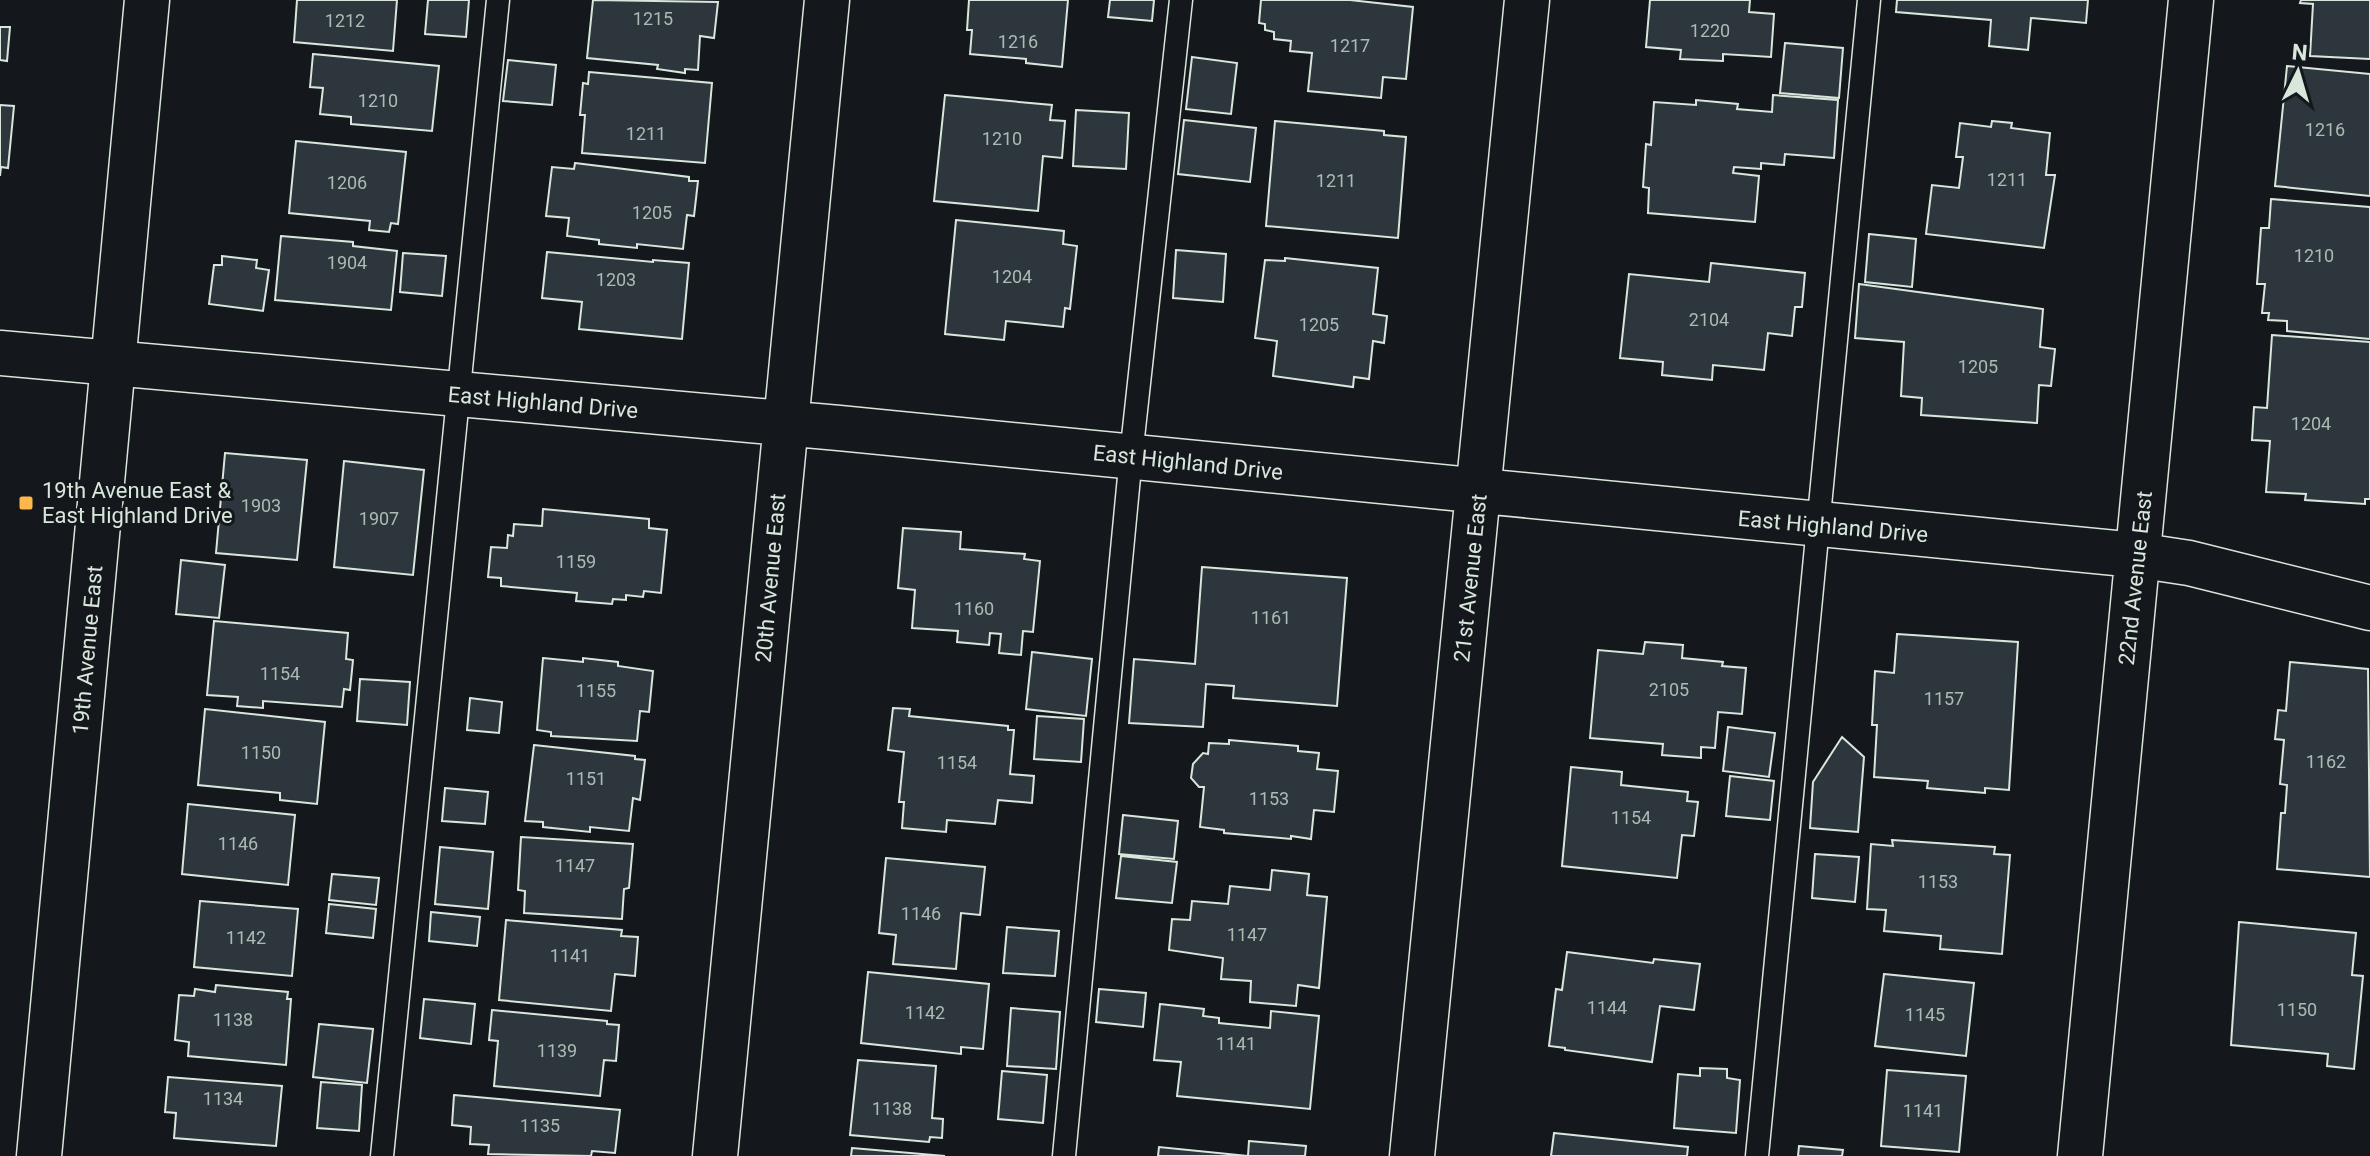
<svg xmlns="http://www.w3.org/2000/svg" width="2370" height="1156" viewBox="0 0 2370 1156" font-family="Roboto,sans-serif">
<rect width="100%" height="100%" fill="#14181c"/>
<path fill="#2c363c" stroke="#d8e6dc" stroke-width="2" d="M297,0H397L393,51L294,42Z
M428,0H469L466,37L425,34Z
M593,0L718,2L714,38L700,36L698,70L685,69V73L657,69L658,65L587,58Z
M969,0H1068L1062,67L1026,63V59L970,54L972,30H967Z
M1110,0H1154L1152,21L1108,17Z
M1261,0H1350L1413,7L1406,79L1383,77L1381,98L1308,91L1312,53L1290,51L1291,41L1274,39V32L1265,30V24L1259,23Z
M1650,0H1750L1749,12L1774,14L1771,57L1723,54V61L1680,59L1681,50L1646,47Z
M1897,0H2088L2086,23L2031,18L2028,50L1989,46L1991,20L1896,12Z
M2301,0H2370V59L2310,56L2313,4L2300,3Z
M0,27H10L7,61L0,60Z
M1785,43L1843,48L1839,98L1780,93Z
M313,54L439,66L432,131L351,124V117L320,114L323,88L310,87Z
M1192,57L1237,63L1231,114L1186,109Z
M508,60L556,65L552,105L503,101Z
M2287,66L2370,74V196L2275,186Z
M589,72L712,83L705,163L582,153L585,115H580L583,83L588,84Z
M945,95L1052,105L1050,120L1065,121L1062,158L1043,156L1038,211L934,201Z
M1773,95L1838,100L1834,158L1785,154L1784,165L1761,163V169L1734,167L1733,173L1759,176L1755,222L1648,213L1649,188L1643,187L1646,144L1651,145L1654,102L1696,105V100L1738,104L1737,109L1772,112Z
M0,105L14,106L8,168L1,167L0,176Z
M1076,110L1129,113L1126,169L1073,166Z
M1184,120L1256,128L1250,182L1178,174Z
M1275,121L1384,131V135L1406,137L1398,238L1266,226Z
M1992,121L2012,123L2011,128L2050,133L2046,175H2055L2044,248L1926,234L1932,185L1959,188L1963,157H1956L1960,123L1991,127Z
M296,141L406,152L398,224L391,223L389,232L369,230L370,221L289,213Z
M575,163L689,177V181H698L694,216L687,215L683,249L637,244V248L599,244V240L567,236L569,218L546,216L552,167L574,169Z
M2271,199L2370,207V339L2287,331V321L2268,320L2269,313H2262L2265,284H2257L2261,228H2269Z
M956,220L1064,231L1063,244L1077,246L1070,309L1065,308L1063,327L1006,321L1004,340L945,334Z
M1869,234L1916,239L1912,287L1865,282Z
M281,236L353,242V246L397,251L391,310L275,300Z
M1176,250L1226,254L1223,302L1173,298Z
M547,252L653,262V260L689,263L682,339L579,329L582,302L542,298Z
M403,253L446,256L442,296L400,292Z
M222,256L257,260L256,268L269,270L263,311L209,304L214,265H222Z
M1285,258L1378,268L1373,314L1387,316L1384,343L1373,341L1369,379L1354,377L1353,387L1273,376L1277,341L1255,338L1265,260L1285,261Z
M1711,263L1805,273L1802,307H1795L1792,336L1768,333L1764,370L1713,365L1712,380L1662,375L1663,362L1620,358L1629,274L1709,282Z
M1859,284L2043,309L2040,347L2055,349L2051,386L2039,385L2037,423L1921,415L1922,398L1901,396L1904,342L1855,338Z
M2272,335L2370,342V499H2365V504L2305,500L2306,494L2266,492L2270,441L2252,440L2254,407L2267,408Z
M225,453L307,460L297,560L216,553Z
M344,461L424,470L413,575L334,567Z
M543,509L649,519V528L667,530L661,593L644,591L643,597L626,595V600L613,599L612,604L576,601L577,593L501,586V578L488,577L491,547L507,548L508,535L513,536L514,524L542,526Z
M903,528L961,532L960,549L1025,554L1024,559L1040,561L1033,632L1023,631L1021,655L999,653L1001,634L990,633L989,645L957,642L958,631L912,628L915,590L898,588Z
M181,560L225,565L219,618L176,614Z
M1202,567L1347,578L1337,706L1233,698L1234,686L1206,684L1203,727L1129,723L1134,659L1195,664Z
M214,621L348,633L346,659L353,660L350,690L344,689L342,707L263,701V708L237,706L238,697L207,695Z
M1897,634L2018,642L2009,790L1985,788V793L1927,788L1928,781L1874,777L1877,725H1872L1875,671L1894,673Z
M1645,642L1683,645L1682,658L1723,662L1722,666L1746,668L1742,714L1718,712L1715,748L1701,747V758L1662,755L1663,744L1590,738L1598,650L1643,654Z
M1032,652L1092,659L1086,716L1026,709Z
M543,658L583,662V658L618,662V666L653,671L649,712L640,711L637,741L551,736V732L537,730Z
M2290,662L2368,669L2370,877L2277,869L2281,813H2285L2287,785L2280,784L2284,740L2275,739L2278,710L2286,711Z
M360,679L410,682L407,725L357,721Z
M470,698L502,702L499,733L467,730Z
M893,708L910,709L909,716L1008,726V730H1014L1010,774L1034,776L1032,803L998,800L995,824L947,820L946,832L902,828L904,802H899L904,752L888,750Z
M205,709L325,722L317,804L280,800V793L198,785Z
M1037,716L1084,719L1081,762L1034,759Z
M1728,727L1775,733L1769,777L1723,771Z
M1842,737L1864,757L1858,832L1810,828L1813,782Z
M1229,740L1298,746V751L1319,753L1317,769L1338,771L1334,812L1314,810L1311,839L1291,836V839L1224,833V830L1200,827L1204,787H1199L1191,778L1193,764L1203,753L1208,754L1209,743L1229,744Z
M534,745L635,756V759L645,760L640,800L633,798L629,831L590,827V832L543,827V822L525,821Z
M1571,767L1622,772L1621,785L1688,792L1687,801L1698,802L1694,836L1682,835L1677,878L1562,866Z
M1730,776L1774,781L1770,820L1726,816Z
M445,788L488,792L485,824L442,821Z
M188,804L295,815L288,885L182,874Z
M1123,815L1178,821L1174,859L1119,854Z
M521,837L633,844L629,888L624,889L622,919L524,913L525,891L518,890Z
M1892,840L1995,847L1994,854L2010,855L2002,954L1940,949L1941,936L1884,931L1886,910L1867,909L1871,844L1893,846Z
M440,847L493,852L488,909L435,904Z
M1815,854L1859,857L1855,902L1812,898Z
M1121,856L1177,862L1172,903L1116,898Z
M886,858L985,867L980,915L961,913L956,969L893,964L896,935L879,933Z
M1272,870L1309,874L1307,895L1327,897L1319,988L1298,985L1296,1006L1250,1002L1251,981L1221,979L1223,958L1169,950L1172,919L1190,920L1192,901L1228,904L1230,886L1270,890Z
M332,874L379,878L376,905L329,900Z
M200,901L298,909L292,976L194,967Z
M329,904L376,909L373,938L326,933Z
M431,912L480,917L477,946L429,941Z
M506,920L622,930L621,936L638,937L635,976L615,974L611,1011L499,1000Z
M2239,922L2356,933L2352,975L2363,976L2354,1069L2327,1066L2328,1054L2231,1045Z
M1007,927L1059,931L1055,976L1003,973Z
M1567,952L1653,963L1654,959L1700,964L1694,1010L1660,1006L1652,1062L1565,1050V1048L1549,1046L1556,989L1562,990Z
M868,972L989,984L983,1049L961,1047V1054L861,1043Z
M1884,974L1974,983L1966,1056L1875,1046Z
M216,985L288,992L287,999H291L286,1065L188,1056L189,1042L175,1040L179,995L194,996L195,989L215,992Z
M1099,989L1146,993L1143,1027L1096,1022Z
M424,999L475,1004L471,1044L420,1038Z
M1160,1004L1204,1009L1203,1016L1219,1018V1023L1270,1028L1271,1011L1319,1016L1310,1109L1177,1096L1181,1062L1154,1060Z
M1011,1008L1060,1012L1056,1069L1007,1066Z
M492,1010L607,1021V1024L619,1025L616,1061L604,1060L600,1096L494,1086L498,1041L489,1040Z
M319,1024L373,1029L367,1083L313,1077Z
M858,1060L936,1066L932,1118L943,1119L942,1138L930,1137L929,1142L850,1135Z
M1700,1068L1727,1069V1078L1740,1080L1736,1133L1674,1128L1678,1074L1700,1076Z
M1887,1070L1966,1076L1959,1152L1881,1146Z
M1002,1071L1047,1075L1043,1123L998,1119Z
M168,1077L282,1086L276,1146L174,1138L176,1113L165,1112Z
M321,1082L362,1085L359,1131L317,1128Z
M454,1095L620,1110L615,1153L592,1151L591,1156L488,1154L489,1145L470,1144L471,1127L452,1125Z
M1554,1133L1688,1147L1687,1156H1551Z
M1249,1141L1306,1146L1305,1156H1158L1159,1147L1248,1156Z
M1799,1146L1843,1150L1842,1156H1798Z
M852,1148L945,1156H851Z"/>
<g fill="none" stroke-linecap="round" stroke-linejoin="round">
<defs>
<path id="service" d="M382,1156L498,0
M1064,1156L1131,456L1181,0
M1757,1156L1869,0"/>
<path id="minor" d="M0,353L839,428L2136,555L2189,563L2370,608
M715,1156L827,0
M1412,1156L1527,0
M2080,1156L2191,0"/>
<path id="tertiary" d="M39,1156L147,0"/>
</defs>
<use href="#service" stroke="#d8e6dc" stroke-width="25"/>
<use href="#minor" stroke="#d8e6dc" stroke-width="47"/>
<use href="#tertiary" stroke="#d8e6dc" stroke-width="47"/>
<use href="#service" stroke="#14181c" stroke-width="22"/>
<use href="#minor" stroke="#14181c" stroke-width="44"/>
<use href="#tertiary" stroke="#14181c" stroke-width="44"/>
</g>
<rect fill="#ffb74d" stroke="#14181c" stroke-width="3" x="18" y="495" width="16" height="16" rx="4"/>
<g text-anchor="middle" stroke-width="6" stroke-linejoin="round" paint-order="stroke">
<g font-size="18" fill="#adbab4">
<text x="653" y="25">1215</text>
<text x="345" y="27">1212</text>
<text x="1710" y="37">1220</text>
<text x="1018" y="48">1216</text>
<text x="1350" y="52">1217</text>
<text x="378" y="107">1210</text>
<text x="2325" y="136">1216</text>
<text x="646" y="140">1211</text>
<text x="1002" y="145">1210</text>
<text x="2007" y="186">1211</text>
<text x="1336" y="187">1211</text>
<text x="347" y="189">1206</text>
<text x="652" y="219">1205</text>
<text x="2314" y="262">1210</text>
<text x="347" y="269">1904</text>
<text x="1012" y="283">1204</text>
<text x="616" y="286">1203</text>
<text x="1709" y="326">2104</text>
<text x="1319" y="331">1205</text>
<text x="1978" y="373">1205</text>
<text x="2311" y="430">1204</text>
<text x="261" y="512">1903</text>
<text x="379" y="525">1907</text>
<text x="576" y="568">1159</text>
<text x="974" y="615">1160</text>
<text x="1271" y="624">1161</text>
<text x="280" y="680">1154</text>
<text x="1669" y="696">2105</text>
<text x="596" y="697">1155</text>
<text x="1944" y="705">1157</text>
<text x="261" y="759">1150</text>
<text x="2326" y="768">1162</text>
<text x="957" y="769">1154</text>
<text x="586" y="785">1151</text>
<text x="1269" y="805">1153</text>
<text x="1631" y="824">1154</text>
<text x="238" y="850">1146</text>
<text x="575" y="872">1147</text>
<text x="1938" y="888">1153</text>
<text x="921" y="920">1146</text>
<text x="1247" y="941">1147</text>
<text x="246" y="944">1142</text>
<text x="570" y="962">1141</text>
<text x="1607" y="1014">1144</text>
<text x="2297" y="1016">1150</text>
<text x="925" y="1019">1142</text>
<text x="1925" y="1021">1145</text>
<text x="233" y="1026">1138</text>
<text x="1236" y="1050">1141</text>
<text x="557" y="1057">1139</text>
<text x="223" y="1105">1134</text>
<text x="892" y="1115">1138</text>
<text x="1923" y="1117">1141</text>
<text x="540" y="1132">1135</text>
</g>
<g font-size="22" fill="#d8e6dc" stroke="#14181c">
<text transform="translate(543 402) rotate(5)" y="8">East Highland Drive</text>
<text transform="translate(1188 462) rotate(6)" y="8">East Highland Drive</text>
<text transform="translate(1833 526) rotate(5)" y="8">East Highland Drive</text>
<text transform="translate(770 578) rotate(-85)" y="8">20th Avenue East</text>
<text transform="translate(1470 578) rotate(-84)" y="8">21st Avenue East</text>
<text transform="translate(2135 578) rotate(-84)" y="8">22nd Avenue East</text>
<text transform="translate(87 650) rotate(-85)" y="8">19th Avenue East</text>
</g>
<g font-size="22" fill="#d8e6dc" stroke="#14181c" text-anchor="start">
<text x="42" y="498">19th Avenue East &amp;<tspan x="42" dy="25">East Highland Drive</tspan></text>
</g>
</g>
<g transform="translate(2298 72) rotate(5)" stroke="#14181c" stroke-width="6" paint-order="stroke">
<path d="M0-6L14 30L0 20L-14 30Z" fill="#d8e6dc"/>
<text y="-12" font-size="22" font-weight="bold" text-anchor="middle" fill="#d8e6dc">N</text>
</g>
</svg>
